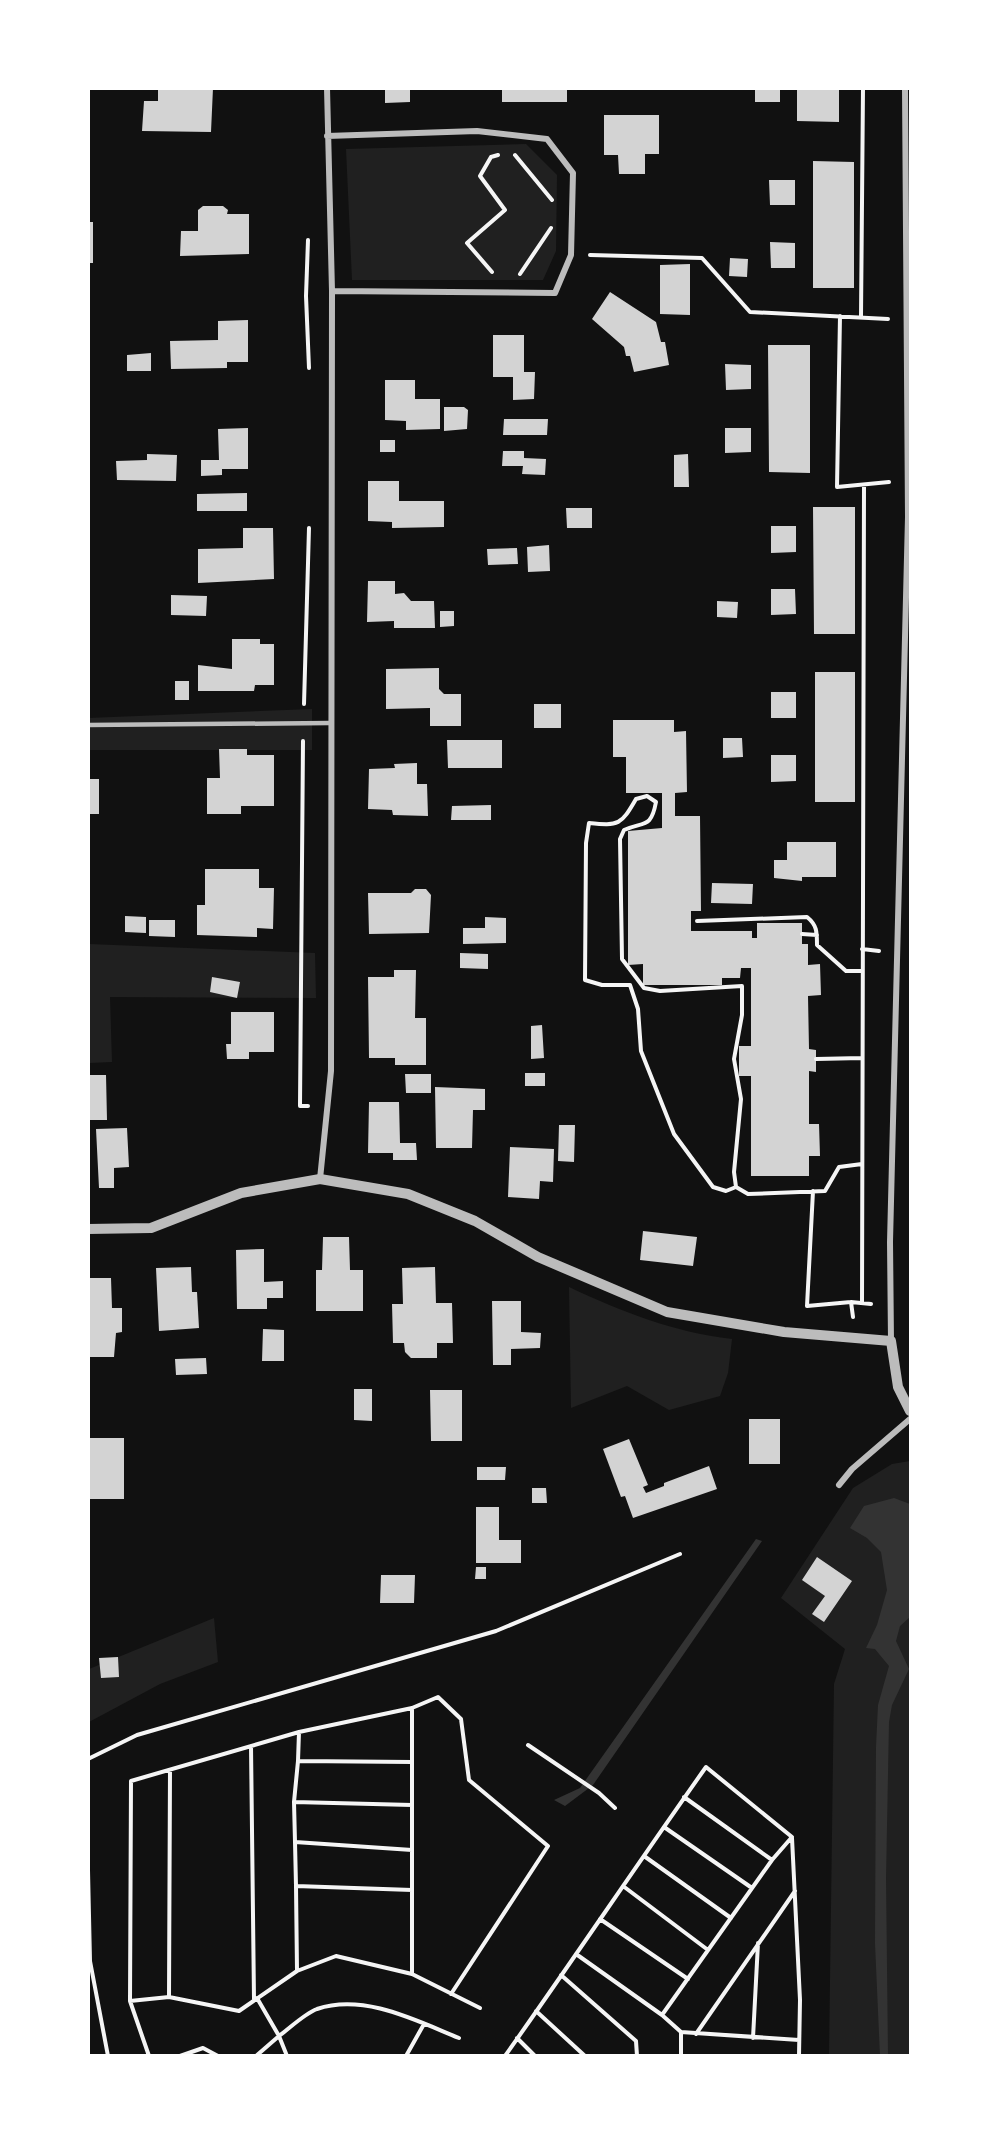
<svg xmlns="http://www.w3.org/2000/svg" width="999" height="2144" viewBox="0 0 999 2144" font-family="Quicksand,sans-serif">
<rect width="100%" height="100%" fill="#111"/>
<path fill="#202020" d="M526,144L557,175L556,251L543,280H352L346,149Z
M312,709V750H89L88,718Z
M89,944L315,953L316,998L110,997L112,1062L89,1063Z
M569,1287C623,1312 672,1332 732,1339L728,1373L720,1396L669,1410L627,1386L571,1408Z
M910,1461V2055H829L834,1684L845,1649L781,1598L853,1488L892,1464Z
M214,1618L218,1662L160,1684L89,1722V1669Z"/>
<path fill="#333" d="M894,1498L910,1504V1617L900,1626L896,1641L909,1669L892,1705L889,1722L886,1878L888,2055L880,2056L875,1943L876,1747L878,1705L889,1666L875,1649L866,1648L877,1625L887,1590L881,1552L867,1538L850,1528L864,1506Z
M756,1539L762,1541L593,1785L565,1806L554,1800L580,1788Z"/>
<path fill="#d3d3d3" d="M158,88H213L211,132L142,131L144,101H158Z
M385,88H410V102L385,103Z
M502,88H567V102H502Z
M755,88H780V102H755Z
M797,88H839V122L797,121Z
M604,115H659V154H645V174H619L618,155H604Z
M813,161L854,162V288H813Z
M769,180H795V205H770Z
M203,206H223L228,210L227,214H249V254L180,256L181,231H198V210Z
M88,222H93V263H88Z
M770,242L795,243V268H771Z
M730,258L748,259L747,277L729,276Z
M690,264V315L660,314V265Z
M610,292L656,322L661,342H665L669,365L634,372L630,356H626L624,347L592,319Z
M248,320V362H227V368L171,369L170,341L218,340V321Z
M493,335H524V372H535L534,399L513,400V377H493Z
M768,345H810V473L769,472Z
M151,353V371H127V355Z
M725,364L751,365V389L726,390Z
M385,380H415V399H440V429L406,430V421L385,420Z
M444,407H464L468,410L467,429L444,431Z
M504,419H548L547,435H503Z
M248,428V469H222V475L201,476V460H219L218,429Z
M725,428H751V452L725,453Z
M380,440H395V452H380Z
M503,451H524V458L546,459L545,475L522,474L523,466H502Z
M147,454L177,455L176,481L117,480L116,461L147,460Z
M688,454L689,487H674V455Z
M368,481H399V501H444V527L392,528V522L368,521Z
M247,493V511H197V494Z
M813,507H855V634H814Z
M566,508H592V528H567Z
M771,526H796V552L771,553Z
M243,528H273L274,579L198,583V549L243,548Z
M549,545L550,571L528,572L527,547Z
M517,548L518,564L488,565L487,549Z
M368,581H395V594L404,593L411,601H434L435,628H394V621L367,622Z
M771,589H795L796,614L771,615Z
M171,595L207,596L206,616L171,615Z
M717,601L738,602L737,618L717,617Z
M440,611H454V626L440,627Z
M232,639H260V644H274V685H255L254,691H198V665L232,669Z
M439,668V689L444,694H461V726H430V708L386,709V669Z
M815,672H855V802H815Z
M175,681H189V700H175Z
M771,692H796V718H771Z
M534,704H561V728H534Z
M613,720H674V732L686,731L687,792L675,793V816H700L701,911H691V931H752V938H757V923H802V944H808V965L820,964L821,995L808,996L809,1049L816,1050V1072L809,1071V1124H819L820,1156H809V1176H751V1076H739V1046H751V968H741L740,978H722V985H643V964L628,965V831L662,828V793H626V757H613Z
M723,738H742L743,757L723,758Z
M447,740H502V768H448Z
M219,749H247V755H274V806H241V814H207V778H220Z
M771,755H796V781L771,782Z
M417,763V784H427L428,816L393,815L392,810L368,809L369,769L395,768L394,764Z
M88,779H99V814H88Z
M491,805V820H451L452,806Z
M787,842H836V877H802V881L774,878V860H787Z
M205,869H259V888H274L273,929L257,928V937L197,935V905H205Z
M712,883L753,884L752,904L711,903Z
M415,889H426L431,895L429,933L369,934L368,893H411Z
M125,916L146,917V933L125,932Z
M485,917L506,918V943L463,944V928H485Z
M149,920H175V937L149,936Z
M460,953L488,954V969L460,968Z
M394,970H416L415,1018H426V1065H395V1058H369L368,977H394Z
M212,977L240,982L237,998L210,992Z
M231,1012H274V1052H249V1059H227L226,1044H231Z
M542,1025L544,1058L531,1059V1026Z
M525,1073H545V1086H525Z
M405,1074H431V1093H406Z
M88,1075H106L107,1120H88Z
M435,1087L485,1089V1110H473L472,1148H436Z
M369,1102H399L400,1143H416L417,1160H393V1153H368Z
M559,1125H575L574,1162L558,1161Z
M127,1128L129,1167L114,1168V1188H99L96,1129Z
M510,1147L554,1149L553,1182L540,1181L539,1199L508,1197Z
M643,1231L697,1237L693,1266L640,1260Z
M323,1237H349L350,1270H363V1311H316V1270H322Z
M264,1249V1282L283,1281V1298H267V1309H237L236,1250Z
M191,1267L192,1292H197L199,1328L159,1331L156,1268Z
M435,1267L436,1303H452L453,1343H437V1358H411L405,1352L404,1343H393L392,1304H403L402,1268Z
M88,1278H111L112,1308H122V1332L116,1333L114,1357H88Z
M492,1301H521V1332L541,1333L540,1348L511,1349V1365H493Z
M263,1329L284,1330V1361H262Z
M206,1358L207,1374L176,1375L175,1359Z
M354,1389H372V1421L354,1420Z
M430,1390H462V1441H431Z
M749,1419H780V1464H749Z
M89,1438H124V1499H90Z
M629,1439L648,1485L643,1487L646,1493L664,1486V1483L709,1466L717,1489L633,1518L625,1496L621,1497L603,1449Z
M477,1467H506L505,1480H477Z
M532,1488H546L547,1503H532Z
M476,1507H499V1540H521V1563H476Z
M817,1557L852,1581L824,1622L812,1614L825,1596L802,1580Z
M476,1567H486V1579H475Z
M381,1575H415L414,1603H380Z
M118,1657L119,1677L101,1678L99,1658Z"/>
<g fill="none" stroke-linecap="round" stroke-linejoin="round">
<path stroke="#f5f5f5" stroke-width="4" d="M515,155L552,200
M308,240L306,296L309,368
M590,255L702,258L750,312L888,319
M492,272L467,243L505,210L480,176L491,157L498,155
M520,274L551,228
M840,316L837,487L889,482
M861,317L863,88
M304,704L309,528
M303,741L300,1106H308
M697,921L807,917C817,925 817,932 817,945L846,971H862
M802,934L817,935
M862,949L879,951
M816,1059L862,1058
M736,1187L726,1191L713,1187L674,1134L641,1051L638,1009L630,985H602L585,980L586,843L589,823C619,826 621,825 636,799L647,796L656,802C651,829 644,821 624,830L620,839L622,959L644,988L660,991L742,986V1015L734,1059L741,1099L734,1172L736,1187L748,1194L825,1191L839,1167L862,1164
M813,1191L807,1306L851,1302
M862,1303L864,485
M853,1317L851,1302L871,1304
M528,1745L599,1793L615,1808
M251,1746L254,1999
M88,1759L137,1735L496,1631L680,1554
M298,1761L299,1732L412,1708
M294,1802L298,1761L412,1762
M664,1827L752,1888
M792,1838L800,2000L799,2056
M295,1842L294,1802L412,1805
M644,1856L731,1918
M88,1870L90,1961L108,2056
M296,1886L295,1842L412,1850
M623,1886L708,1950
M600,1919L688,1979
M576,1954L662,2015L772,1860
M297,1971L296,1886L412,1890
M561,1975L636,2041L637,2056
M451,1994L548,1846L469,1780L461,1719L438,1697L412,1708V1974L480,2008
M169,1997L170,1770
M130,2001L169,1997L239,2011L297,1971L336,1956L412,1974
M536,2011L585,2056
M662,2015L681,2032
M696,2034L795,1891
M517,2038L535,2056
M753,2038L758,1943
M149,2056L130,2001L131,1781L299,1732
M180,2056L203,2048L218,2056
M256,2056L279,2036L257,1998
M287,2056L279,2036C290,2028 304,2014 317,2009C364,1993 417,2021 459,2038
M406,2056L424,2024
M505,2056C573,1960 638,1863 706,1767L792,1837L772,1860L684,1797
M681,2056V2032L799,2040"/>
<path stroke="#bcbcbc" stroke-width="4.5" d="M88,725L330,723"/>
<path stroke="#bcbcbc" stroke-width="6" d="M327,136L477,131L547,139L573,173L571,255L555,293L332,291
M320,1179L331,1071L332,291L327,88
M891,1341L890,1242L908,517L905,88
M839,1485L852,1469L910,1419"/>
<path stroke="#bcbcbc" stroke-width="10" d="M88,1229L151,1228L241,1193L320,1179L408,1194L475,1221L538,1257L667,1312L784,1332L891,1341L898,1387L910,1411"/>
</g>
<rect width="999" height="2144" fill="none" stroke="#ffffff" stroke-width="180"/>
</svg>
